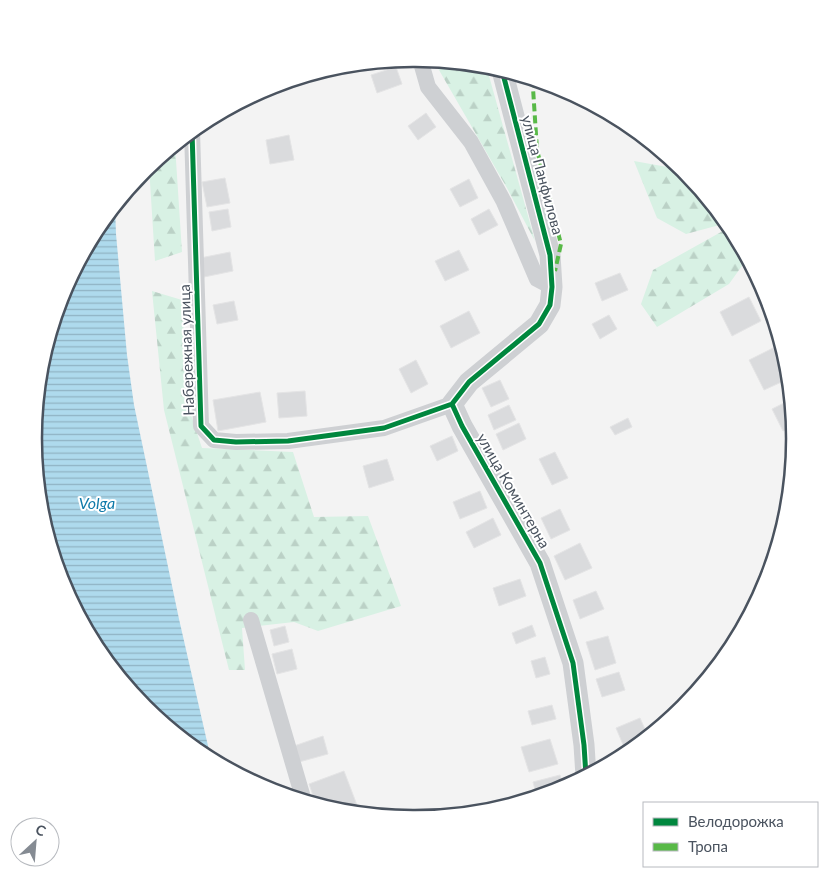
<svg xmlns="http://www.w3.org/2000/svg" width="828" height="877" viewBox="0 0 828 877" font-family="Lato,sans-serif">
<defs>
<pattern id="forest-firs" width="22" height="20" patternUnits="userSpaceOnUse" patternTransform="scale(1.25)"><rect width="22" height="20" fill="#d8f1e4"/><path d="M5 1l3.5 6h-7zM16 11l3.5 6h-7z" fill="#bbd1c6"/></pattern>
<pattern id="water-rules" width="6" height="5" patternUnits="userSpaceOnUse" patternTransform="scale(1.25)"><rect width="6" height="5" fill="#aedaed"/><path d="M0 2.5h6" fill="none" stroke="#90b3c3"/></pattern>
</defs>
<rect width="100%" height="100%" fill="#f3f3f3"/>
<path fill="url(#forest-firs)" d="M436,60L486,65L535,241L507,188L439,70Z
M175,145L182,252L155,261L149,166Z
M634,161L684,170L727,223L686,234L657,218Z
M730,227L747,259L729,284L657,327L641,304L653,270Z
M152,291L182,300L190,412L202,448L293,452L314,517L368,516L401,606L318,631L294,622L242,628L245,670H229L164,410Z"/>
<path fill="url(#water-rules)" d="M115,206L116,234L127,355L134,405L179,619L211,759L203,754L145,707L98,650L63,584L41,512L34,438L41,364L63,293L98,227Z"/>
<path fill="#dadbdd" stroke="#e4e4e5" d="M396,67L402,84L377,93L371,75Z
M426,113L436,127L418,140L408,126Z
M289,135L294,160L270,164L266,140Z
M656,147L669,158L663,162Z
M225,178L230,203L207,207L202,182Z
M469,179L478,198L460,207L450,189Z
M228,209L231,227L212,231L209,212Z
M489,209L498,225L479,235L471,219Z
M459,250L469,270L445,281L435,261Z
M230,252L233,271L204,277L200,258Z
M620,273L628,290L602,301L595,283Z
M749,297L761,321L732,336L720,312Z
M234,301L238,320L217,324L213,305Z
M469,311L480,333L451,348L440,326Z
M609,315L617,329L600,339L592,324Z
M773,348L788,379L764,390L749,360Z
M416,360L428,384L411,393L399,369Z
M500,380L509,399L491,407L482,388Z
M305,391L307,416L279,418L277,393Z
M260,392L266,422L218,431L213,400Z
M790,400L793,427L783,431L772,409Z
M509,405L516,420L494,430L488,415Z
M628,418L632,427L615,435L610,427Z
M519,423L526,439L503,450L496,434Z
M452,436L458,451L437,461L430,446Z
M555,452L568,478L552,485L539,459Z
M387,459L394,480L369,488L363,466Z
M480,491L487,508L460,519L453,502Z
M560,509L570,530L551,539L541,518Z
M493,518L501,535L474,548L466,532Z
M580,543L592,568L565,580L554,556Z
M520,579L526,596L499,606L493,588Z
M596,591L604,609L580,619L573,600Z
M532,625L536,636L516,644L512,633Z
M285,626L289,642L274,646L270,630Z
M608,636L616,663L595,670L586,642Z
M292,649L297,669L277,674L272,654Z
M545,657L550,674L536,678L531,661Z
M619,672L625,690L602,697L596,679Z
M552,705L556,719L532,725L528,711Z
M640,718L648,736L627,754L616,728Z
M323,736L328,754L299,762L294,746Z
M550,739L558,764L529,772L521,747Z
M344,771L360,813L340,811L316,804L309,784Z
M560,775L563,788L537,797L533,782Z"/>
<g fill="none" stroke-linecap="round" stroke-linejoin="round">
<path stroke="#ced0d3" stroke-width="16" d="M420,59L428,87L471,142L504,202L537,279L552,287
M192,131L201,426L214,440L236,442L288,441L384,428L452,404
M251,620L304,801"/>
<path stroke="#ced0d3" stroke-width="21" d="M502,70L550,255L552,287L550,305L539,324L469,382L452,404L462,426L540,563L573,663L584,745L586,776"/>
<path stroke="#58b947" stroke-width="4" stroke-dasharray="8 4" stroke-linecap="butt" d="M536,80L533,88L537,150L561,244L555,271"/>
<defs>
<path id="cycleway" d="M502,70L550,255L552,287L550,305L539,324L469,382L452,404L462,426L540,563L573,663L584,745L586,776
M192,131L201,426L214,440L236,442L288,441L384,428L452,404"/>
</defs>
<use href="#cycleway" stroke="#fff" stroke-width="8"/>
<use href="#cycleway" stroke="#00873e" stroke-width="5"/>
</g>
<g text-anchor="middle" stroke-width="4" stroke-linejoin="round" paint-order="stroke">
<g font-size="15" fill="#4a535f" stroke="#fff">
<text transform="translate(542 175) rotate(75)" y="5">улица Панфилова</text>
<text transform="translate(187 350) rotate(-92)" y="5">Набережная улица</text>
<text transform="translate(513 491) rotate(60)" y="5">улица Коминтерна</text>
</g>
<g font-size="16" font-style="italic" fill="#117baa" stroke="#fff">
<text x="97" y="509">Volga</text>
</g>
</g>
<path d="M0 0H828V877H0ZM413 67H415A371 371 0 0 1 786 438V439A371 371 0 0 1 415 810H413A371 371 0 0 1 42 439V438A371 371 0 0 1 413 67Z" fill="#fff" fill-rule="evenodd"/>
<path fill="none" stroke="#4a535f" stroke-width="2.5" d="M413 67H415A371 371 0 0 1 786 438V439A371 371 0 0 1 415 810H413A371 371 0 0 1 42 439V438A371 371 0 0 1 413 67Z"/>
<rect x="643" y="802" width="175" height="65" fill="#ffffff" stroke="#b7babf"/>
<rect x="653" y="818" width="25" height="8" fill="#00873e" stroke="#b7babf"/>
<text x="688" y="827" font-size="15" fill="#4a535f">Велодорожка</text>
<rect x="653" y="843" width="25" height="8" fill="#58b947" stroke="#b7babf"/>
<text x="688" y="852" font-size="15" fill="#4a535f">Тропа</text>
<g transform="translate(35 842) rotate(26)"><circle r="24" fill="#ffffff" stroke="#b7babf"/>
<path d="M0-4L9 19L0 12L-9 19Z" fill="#858b93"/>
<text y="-8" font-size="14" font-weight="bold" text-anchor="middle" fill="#4a535f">С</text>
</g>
</svg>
